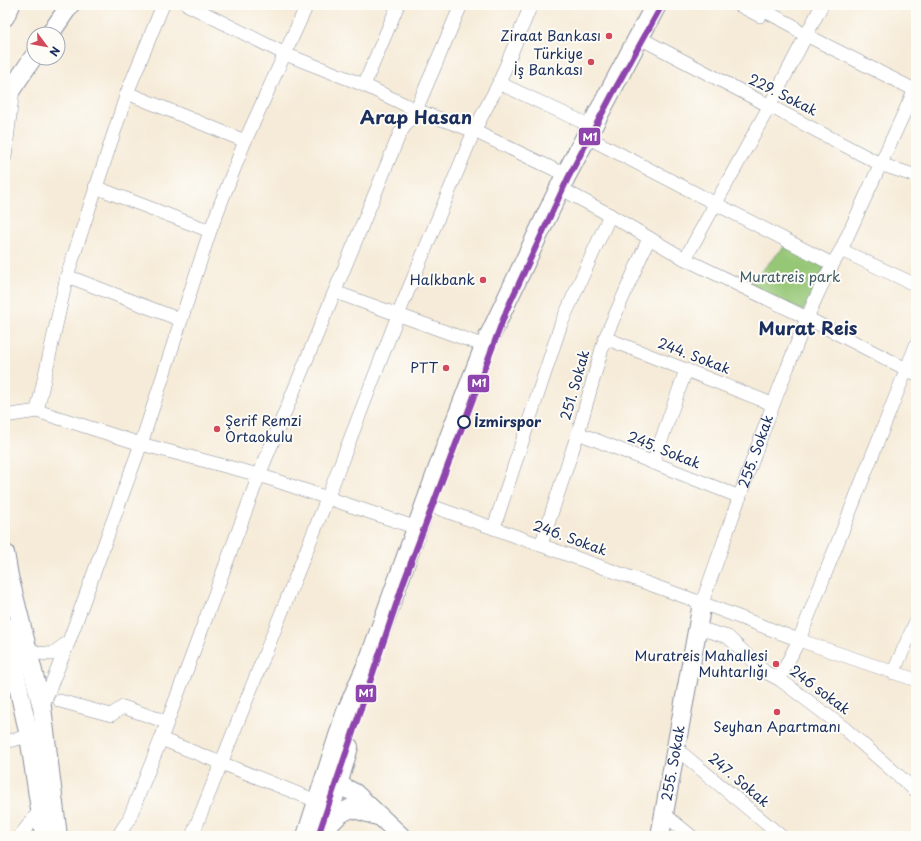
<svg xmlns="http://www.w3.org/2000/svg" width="921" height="841" viewBox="0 0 921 841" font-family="'Playpen Sans',sans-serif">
<rect width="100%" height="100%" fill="#fdfcf7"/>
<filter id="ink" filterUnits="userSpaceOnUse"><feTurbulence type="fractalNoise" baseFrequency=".025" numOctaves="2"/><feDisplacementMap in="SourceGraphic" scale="8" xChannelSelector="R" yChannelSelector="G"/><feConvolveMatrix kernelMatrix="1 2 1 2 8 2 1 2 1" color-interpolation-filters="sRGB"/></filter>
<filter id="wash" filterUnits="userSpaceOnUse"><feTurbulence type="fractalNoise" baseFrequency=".012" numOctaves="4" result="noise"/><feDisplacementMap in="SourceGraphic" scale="16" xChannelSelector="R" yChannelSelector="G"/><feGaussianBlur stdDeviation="0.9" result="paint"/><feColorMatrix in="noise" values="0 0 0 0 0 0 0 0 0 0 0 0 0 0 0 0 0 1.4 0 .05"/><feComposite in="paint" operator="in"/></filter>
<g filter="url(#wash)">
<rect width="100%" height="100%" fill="#f6ebd8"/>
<path fill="#96c777" stroke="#587b6a" d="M785,246L825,267L803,311L748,285Z"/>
</g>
<g filter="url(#ink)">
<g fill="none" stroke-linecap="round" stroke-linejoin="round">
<defs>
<g id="street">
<path d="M188,5L285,54L364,85L416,110L474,131L566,175"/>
<path d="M739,5L760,16"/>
<path d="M753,5L792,25L798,31L915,90"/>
<path d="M638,37L880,164L916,176"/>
<path d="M499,83L591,126"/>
<path d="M364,85L398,5"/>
<path d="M127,93L245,141"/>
<path d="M585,136L832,264"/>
<path d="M5,157L13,89"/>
<path d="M95,187L210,231"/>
<path d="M560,188L610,215L685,259L807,318L916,374"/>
<path d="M841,250L916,285"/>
<path d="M685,259L770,105L822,5"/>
<path d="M67,276L181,320"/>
<path d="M335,292L485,346"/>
<path d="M605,338L772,404"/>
<path d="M37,411L67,276L127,93L163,5"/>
<path d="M5,416L37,411L141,444L259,475L417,528"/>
<path d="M578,433L740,497"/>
<path d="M653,463L686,370"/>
<path d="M426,504L702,603L799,640L916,680"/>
<path d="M494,527L561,324L610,215"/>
<path d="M541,545L578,433L605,338L649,238"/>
<path id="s1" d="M702,603C730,525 756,446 787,369C803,328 818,287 841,250L916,87"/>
<path d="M698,628L728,637L765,672L779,679L844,728L916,791"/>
<path d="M26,646L37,653L52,654L68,642"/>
<path d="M893,673L916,621"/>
<path d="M779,679L799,640L916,345"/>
<path d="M60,701L111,715L123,707L167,722"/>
<path d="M42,707L69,641L141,444L210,231L245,141L307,5"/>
<path d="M161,739L319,802"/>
<path d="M5,742L29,736"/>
<path d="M674,752L684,755L781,836"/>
<path d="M664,814L691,836"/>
<path d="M20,836L40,810"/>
<path d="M118,836L129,819L161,739L259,475L400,133L416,110L461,5"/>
<path d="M192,836L327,499L398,315L474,131L499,83L531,5"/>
</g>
<g id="secondary">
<path d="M5,17L11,5"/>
<path d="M50,34L70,5"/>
<path d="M5,99L34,56"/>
<path d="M5,553L9,576L42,707L58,836"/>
<path d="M5,626L29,736L44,836"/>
<path d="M325,778L355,793L401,836"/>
<path d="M324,830L340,814L351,808L377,816"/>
<path id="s2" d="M660,836L702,603"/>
</g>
<path id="primary" d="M307,836L346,714L370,659L450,437L485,346L566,175L656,5
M322,836L348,747"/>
</defs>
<use href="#street" stroke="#888d9b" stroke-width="14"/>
<use href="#secondary" stroke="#888d9b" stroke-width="20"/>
<use href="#primary" stroke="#888d9b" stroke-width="22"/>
<use href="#street" stroke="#fff" stroke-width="13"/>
<use href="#secondary" stroke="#fff" stroke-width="18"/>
<use href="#primary" stroke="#fff" stroke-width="20"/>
<defs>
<path id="metro-1" d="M318,836L404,581L507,309L568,178L614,91L662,5"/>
</defs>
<use href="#metro-1" stroke="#fdfcf7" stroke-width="9"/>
<use href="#metro-1" stroke="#8e44ad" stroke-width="6"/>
</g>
</g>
<g fill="#d1495b" stroke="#fdfcf7" stroke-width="1.5">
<circle cx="609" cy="36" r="4"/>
<circle cx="591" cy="62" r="4"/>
<circle cx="483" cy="280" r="4"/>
<circle cx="446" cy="368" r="4"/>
<circle cx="217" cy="429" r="4"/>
<circle cx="776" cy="664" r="4"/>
<circle cx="777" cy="712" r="4"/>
</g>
<circle fill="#fdfcf7" stroke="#1b2f5e" stroke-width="2" cx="464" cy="422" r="6"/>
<g text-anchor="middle" stroke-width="4" stroke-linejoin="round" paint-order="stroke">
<g font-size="14" fill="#1b2f5e" stroke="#fdfcf7" text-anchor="end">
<text x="601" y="41">Ziraat Bankası</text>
<text x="583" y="59">Türkiye<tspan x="583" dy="16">İş Bankası</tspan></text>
<text x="475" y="285">Halkbank</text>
<text x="438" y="373">PTT</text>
<text x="225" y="426" text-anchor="start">Şerif Remzi<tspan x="225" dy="16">Ortaokulu</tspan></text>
<text x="768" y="661">Muratreis Mahallesi<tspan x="768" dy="16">Muhtarlığı</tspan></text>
<text x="777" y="732" text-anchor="middle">Seyhan Apartmanı</text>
</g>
<g font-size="14" fill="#1b2f5e" stroke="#fdfcf7">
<text transform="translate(783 95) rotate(27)" y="5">229. Sokak</text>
<text transform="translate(694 356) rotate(21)" y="5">244. Sokak</text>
<text transform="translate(575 385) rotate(-74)" y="5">251. Sokak</text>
<text transform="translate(664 450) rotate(22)" y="5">245. Sokak</text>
<text dy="5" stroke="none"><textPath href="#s1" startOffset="161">255. Sokak</textPath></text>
<text transform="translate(570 538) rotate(20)" y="5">246. Sokak</text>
<text transform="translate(820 690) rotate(37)" y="5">246 sokak</text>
<text dy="5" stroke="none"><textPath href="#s2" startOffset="74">255. Sokak</textPath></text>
<text transform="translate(739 780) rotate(40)" y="5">247. Sokak</text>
</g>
<g font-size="14" fill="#405d66" stroke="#fdfcf7">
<text x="790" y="282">Muratreis park</text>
</g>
<g font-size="14" font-weight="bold" fill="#1b2f5e" stroke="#fdfcf7" text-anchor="start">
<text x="474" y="427">İzmirspor</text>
</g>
<g font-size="18" font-weight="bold" fill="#1b2f5e" stroke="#fdfcf7">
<text x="416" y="124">Arap Hasan</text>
<text x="808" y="335">Murat Reis</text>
</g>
</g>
<g stroke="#fdfcf7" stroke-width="1.5">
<rect x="578" y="127" width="23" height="19" rx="4" fill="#8e44ad"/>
<rect x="467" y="374" width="23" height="19" rx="4" fill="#8e44ad"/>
<rect x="355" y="684" width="22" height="19" rx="4" fill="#8e44ad"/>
</g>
<g font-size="11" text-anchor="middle" font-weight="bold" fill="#fff">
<text x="590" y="141">M1</text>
<text x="479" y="387">M1</text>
<text x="366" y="697">M1</text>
</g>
<rect width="921" height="841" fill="none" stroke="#fdfcf7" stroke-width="20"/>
<g transform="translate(46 46) rotate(122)"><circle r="19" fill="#fdfcf7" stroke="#a3aaba"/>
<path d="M0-3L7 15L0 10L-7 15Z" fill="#d1495b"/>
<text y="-6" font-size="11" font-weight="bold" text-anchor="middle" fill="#1b2f5e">N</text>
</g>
</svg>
